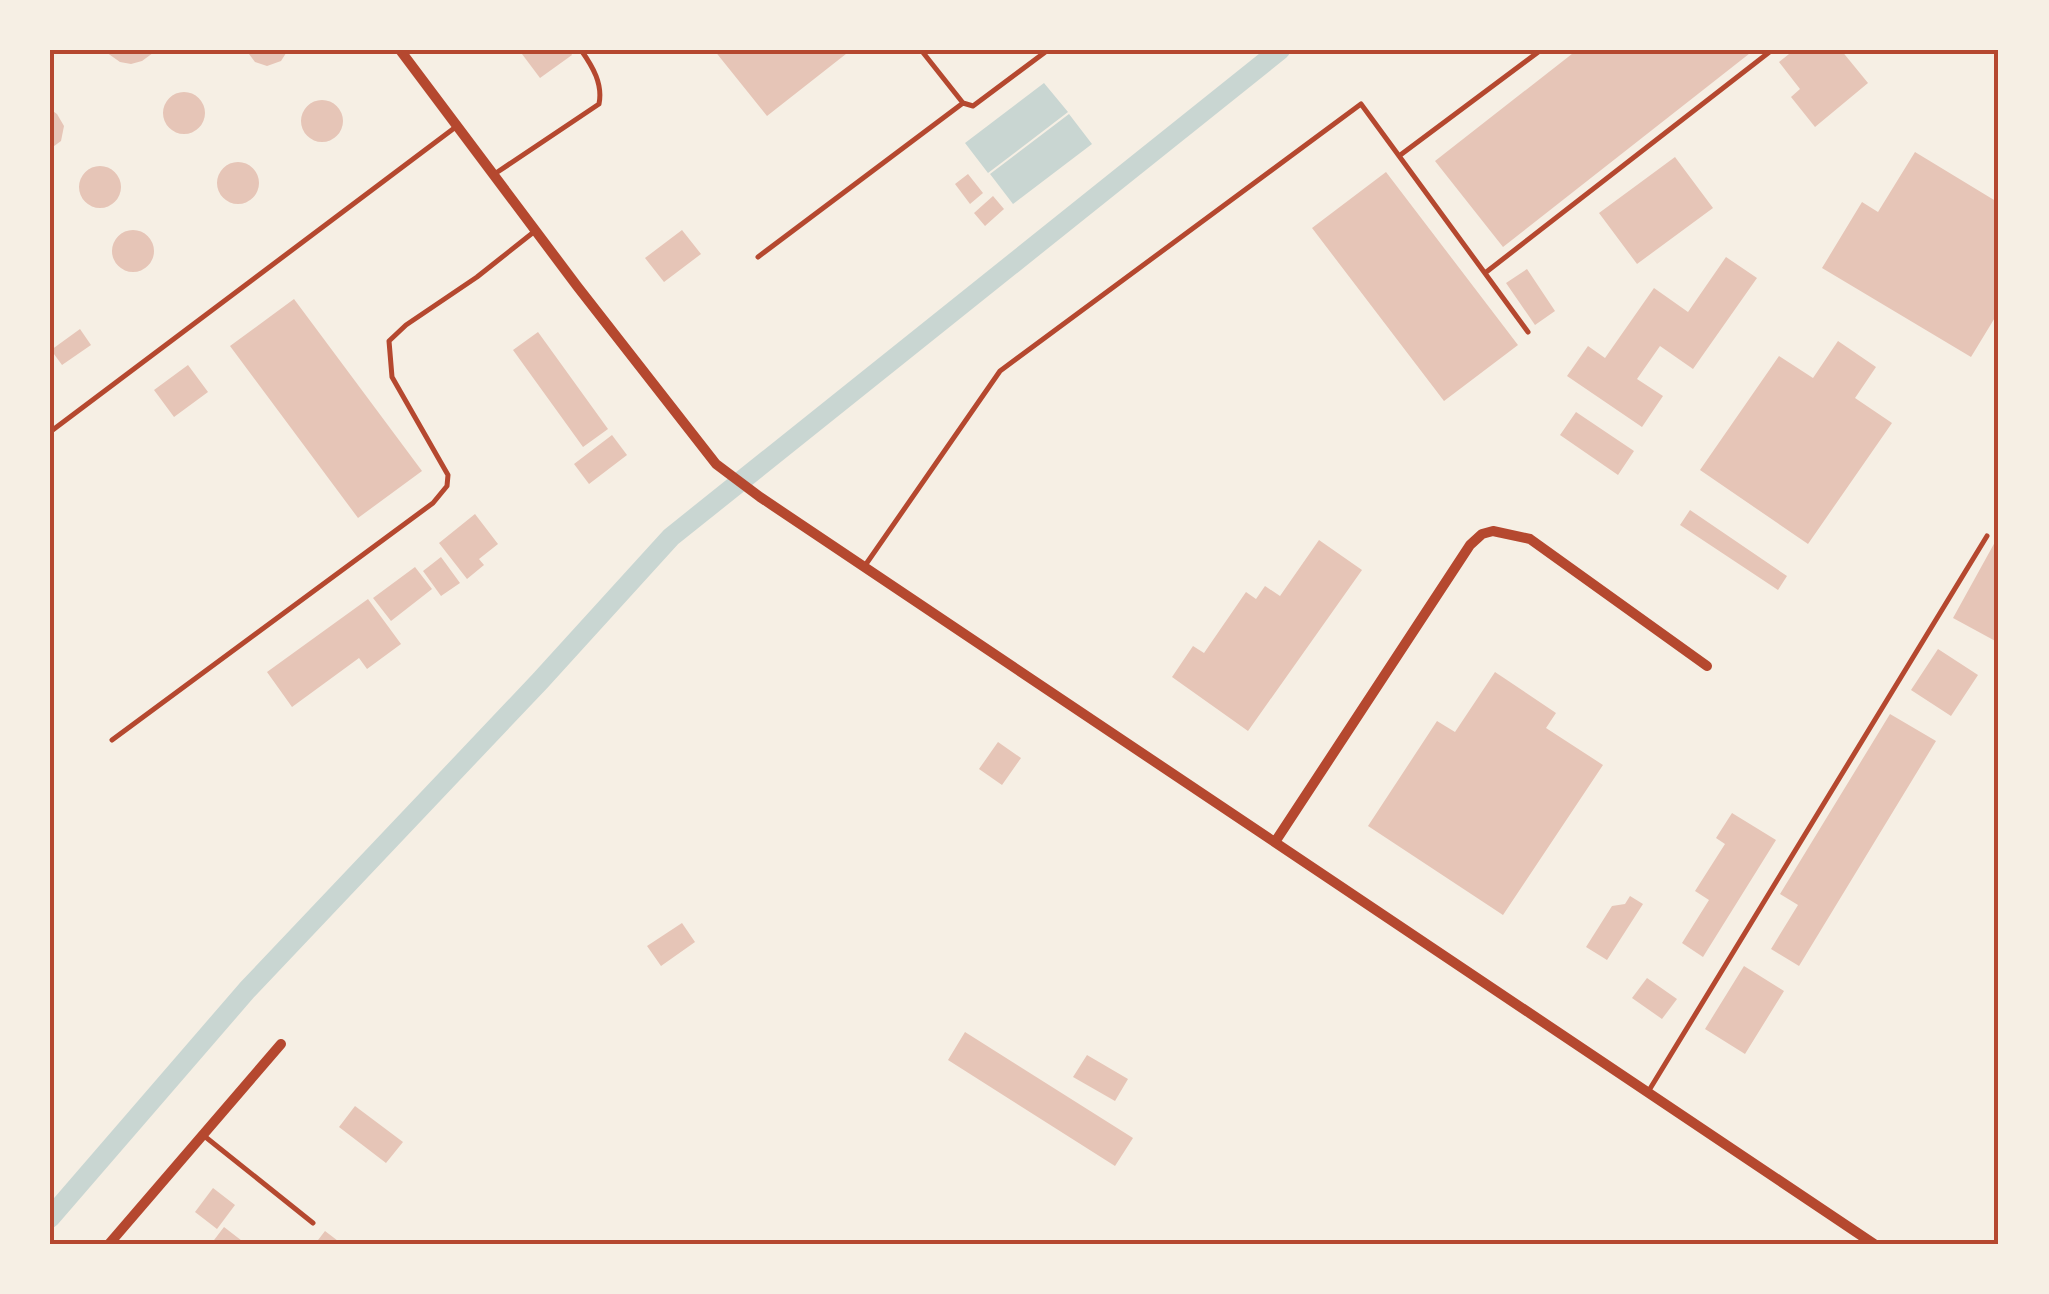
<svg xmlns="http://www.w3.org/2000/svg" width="2049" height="1294" viewBox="0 0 2049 1294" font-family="Rubik,sans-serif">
<rect width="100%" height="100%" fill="#f6efe4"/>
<path fill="#c9d6d2" d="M1044,83L1068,112L988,173L965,143Z
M1069,114L1092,144L1013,204L990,174Z"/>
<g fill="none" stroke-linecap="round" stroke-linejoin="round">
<path stroke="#c9d6d2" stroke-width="20" d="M50,1218L247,990L540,681L671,537L1280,50"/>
</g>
<path fill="#e6c5b7" d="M103,50H157L142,61L131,64L120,62Z
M246,50H288L281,61L267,66L255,62Z
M519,50H569L572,55L540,78Z
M714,50H851L767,116Z
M1577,50H1754L1503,247L1435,161Z
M1794,50H1841L1868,83L1815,127L1791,97L1800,89L1779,62Z
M163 113a21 21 0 1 1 42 0a21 21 0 1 1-42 0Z
M301 121a21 21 0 1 1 42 0a21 21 0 1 1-42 0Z
M50,109L57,114L64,126L61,141L50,149Z
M1915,152L1999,203V311L1971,357L1822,268L1862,202L1878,212Z
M1675,157L1713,208L1637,264L1599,213Z
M217 183a21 21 0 1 1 42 0a21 21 0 1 1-42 0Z
M79 187a21 21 0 1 1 42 0a21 21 0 1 1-42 0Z
M1386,172L1518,345L1444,401L1312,228Z
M968,174L983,193L970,204L955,184Z
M993,196L1004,209L985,226L974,213Z
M112 251a21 21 0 1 1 42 0a21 21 0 1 1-42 0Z
M682,230L701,254L664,282L645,258Z
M1726,257L1757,278L1693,369L1660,346L1637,379L1663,396L1642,427L1567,376L1588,346L1605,358L1654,288L1688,312Z
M1527,269L1555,311L1535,325L1506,283Z
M294,299L422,471L358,518L230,346Z
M80,329L91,345L62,365L51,350Z
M538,332L608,429L583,447L513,350Z
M1838,341L1876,367L1855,398L1892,423L1808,544L1700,470L1779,356L1813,378Z
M188,365L208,392L174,417L154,390Z
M1576,412L1634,451L1618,475L1560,435Z
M612,435L627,455L589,484L574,464Z
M1690,510L1787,576L1778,590L1680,525Z
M475,514L498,544L479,559L484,565L467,579L439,543Z
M1319,540L1362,570L1248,731L1172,677L1193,646L1204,653L1246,592L1256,599L1265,586L1280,596Z
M1995,542L1999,544V643L1953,618Z
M441,557L460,583L441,596L423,571Z
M415,567L432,589L391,621L373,598Z
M368,599L401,644L367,669L359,658L292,707L267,672Z
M1938,649L1978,675L1951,716L1911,690Z
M1495,672L1556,713L1546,728L1603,765L1503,915L1368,826L1437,721L1455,732Z
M1890,714L1936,741L1799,966L1771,949L1798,905L1780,894Z
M998,742L1021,758L1002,785L979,769Z
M1732,813L1776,840L1703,957L1682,943L1709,900L1695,891L1725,844L1716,838Z
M1630,896L1643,904L1607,960L1586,947L1612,906L1625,904Z
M682,923L695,942L661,966L647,946Z
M1744,966L1784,991L1745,1054L1705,1029Z
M1647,978L1677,999L1662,1019L1632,998Z
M965,1032L1133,1138L1115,1166L948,1060Z
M1087,1055L1128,1079L1115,1101L1073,1077Z
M355,1106L403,1142L386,1163L339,1127Z
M213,1188L235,1205L217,1229L195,1212Z
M224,1227L246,1244H211Z
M325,1231L342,1244H315Z"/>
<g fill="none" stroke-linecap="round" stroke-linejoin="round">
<path stroke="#b5482f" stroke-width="5" d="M921,50L963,103L973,106L1048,50
M1399,156L1541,50
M496,173L599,104C603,84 593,67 581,50
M758,257L963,103
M1485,273L1772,50
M50,432L457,126
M864,567L1000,371L1361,104L1528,332
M112,740L433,503L447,486L448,475L392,377L389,341L406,325L477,277L535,231
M1648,1092L1987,536
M203,1135L313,1223"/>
<path stroke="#b5482f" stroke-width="10" d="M400,50L577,286L716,464L760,497L1874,1244
M1275,842L1470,545L1482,534L1493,531L1530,539L1707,666
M109,1244L281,1044"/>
</g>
<rect width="2049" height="1294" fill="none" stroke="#f6efe4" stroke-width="105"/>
<rect x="52" y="52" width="1944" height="1190" fill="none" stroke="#b5482f" stroke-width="4"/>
</svg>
